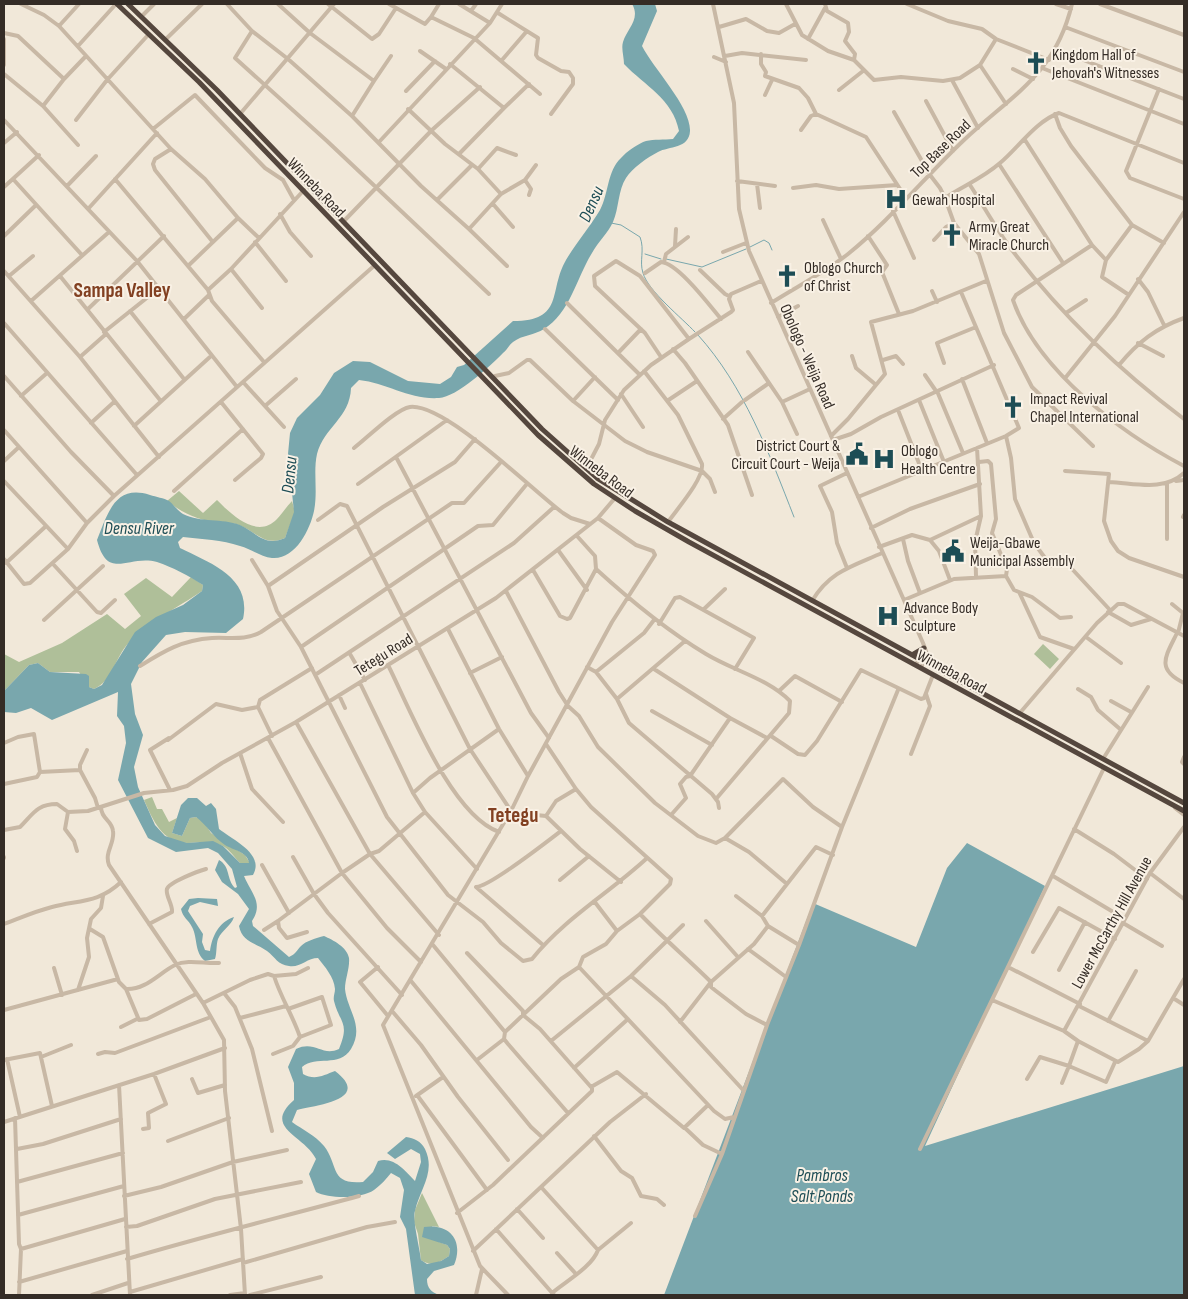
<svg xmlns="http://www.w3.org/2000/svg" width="1188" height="1299" viewBox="0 0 1188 1299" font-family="'Sofia Sans Condensed',sans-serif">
<rect width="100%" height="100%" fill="#f1e8d9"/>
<path fill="#afbf99" d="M179,491L203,513L217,500C231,514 257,540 277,519C282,514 286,507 292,501L295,512L285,538C264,547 257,532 239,525C234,523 226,523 220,523C198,520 184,514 167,501Z
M191,577L203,585L202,591C179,607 143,624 126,646C114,661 113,680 94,689L89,687L79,672H50L38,663L29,665L4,691V654L19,662L62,643L107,614L125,629L141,616L124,594L146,578L172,597Z
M1043,644L1059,659L1050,669L1034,654Z
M152,797L157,809H162L169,822L177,818L172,833L182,836L190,818L196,817L204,822L211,833L245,855L250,863H240C235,858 229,849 223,846C213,841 199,842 188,843C162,843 153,820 144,800Z
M422,1193L439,1227L432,1226L439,1242L447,1245L450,1249L449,1256C439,1263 431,1267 421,1260L418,1234L414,1222L415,1210Z"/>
<path fill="#79a7ad" d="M632,4H655L657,11L642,46C653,68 691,107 690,131C689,149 669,146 658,152C648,157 632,168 626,178C618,190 619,208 613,222C608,233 598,242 592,253C577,277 570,313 544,329C535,335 522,335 513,342C509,345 507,350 503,353C490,366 457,397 439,398C410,400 387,383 359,380L351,388C350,418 324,427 317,454C313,472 318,491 314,511C310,530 295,560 272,558C261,557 251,549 240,546C222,540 202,539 183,537L178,542L180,548C210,563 252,577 243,619L226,633L185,632L166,635L142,662L131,684L135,714L143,735L134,767L138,787L155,825L165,836L187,843L213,841L223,846L240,863H249C248,852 233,850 225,845C213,837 207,825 196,817L190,818L182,836L172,833L181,805L188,798H197L206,806L211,803L216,809L219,829C233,840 265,854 253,875L244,876C251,893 264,903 252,921L253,926L289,957C296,954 296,951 301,946C306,941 316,938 324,936C333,940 347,947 349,958C350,968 345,979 345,989C347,1010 365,1026 351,1049C339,1068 316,1055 302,1067L303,1074C315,1081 324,1075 335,1071C373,1100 315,1105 297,1110L292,1122C303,1130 315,1135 324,1146C339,1165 329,1185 363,1182L373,1172L378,1161C394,1156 405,1171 415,1181L421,1162L420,1154L411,1149L395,1159L387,1153L406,1137C414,1138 421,1141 425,1149C436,1172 420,1189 415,1211C412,1219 420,1249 421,1260L427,1264L441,1261L449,1256L450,1249L447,1245L422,1237L424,1227C450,1223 464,1241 454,1265L434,1271L427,1279C427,1288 431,1292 439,1295H415L406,1229L400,1217L404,1190L400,1178L391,1173C386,1179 381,1185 374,1190C361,1199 330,1199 316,1192L309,1174L316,1159C304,1135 262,1128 294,1100V1083L288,1067L296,1049C315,1040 322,1057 339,1049C350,1022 340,1024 334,1001C333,997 335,993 335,989C334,977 325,967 318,958C307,958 300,968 289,966C278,965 275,957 267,951C256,943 242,942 239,926L249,909L238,894L222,882L215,870L219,860C231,867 226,879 235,888L237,887L232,869L218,853L208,848L176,852L148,838L118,780L126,743L124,726L117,716L118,692L52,720L31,708L16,713L4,712V691L29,665L38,663L50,672L86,674L89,676V687L94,689L102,685L135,632L156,617L183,605L202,591L203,585C189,576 172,567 157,562C128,554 108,582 97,540C108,513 115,484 150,495C156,497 164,498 169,501C174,505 178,511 183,514C201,523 222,518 240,525C257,533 265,547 285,538L294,512L288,454L290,433L297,418L320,395L334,373L353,361L370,362L408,381L440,384L451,377L457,367L464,365L513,321C565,321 548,291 566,260C576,243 590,227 600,210C609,193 607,171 621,158C626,152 639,143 646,141C654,139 664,140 673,139L679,131C673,99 645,86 624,64C624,57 621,48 623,42C627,29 641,19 632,4Z
M967,843L1045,886L925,1146L1184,1066V1295H664L813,903L916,947L947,868Z
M198,898L217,899L218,906L200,902L190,906L188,911L203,934L202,942L205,950L210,951C212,936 219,922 234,917C231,926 222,930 218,939C216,945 217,953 215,959L205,961C194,952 198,938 192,927C188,919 183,918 181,909L189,899Z"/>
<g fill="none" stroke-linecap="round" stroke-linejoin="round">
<path stroke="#79a7ad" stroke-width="1" d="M611,223L621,225L640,237C645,250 639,261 643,273C648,291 682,318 695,332
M750,247L764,240L769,243L772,250
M645,254L661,259
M666,259L702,267L746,249
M698,335C744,386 769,453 794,517"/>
<path stroke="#c8b8a5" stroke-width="4" d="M21,4L44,15L59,26L171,149L205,179L238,218L259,238
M227,4L252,31L288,59L352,116L421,186L469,229L507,266
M278,4L310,33L374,81L352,116
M328,4L372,39L379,34L396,8
M389,4L425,24L431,17L474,38L540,94
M459,4L490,23
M713,4L734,103L739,209L749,251L923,643L927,654L921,668
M786,4L802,35L828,51L854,60L874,80L901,77L943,81L960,78L980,65L996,39
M825,4L827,11L848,23L849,32L845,41L855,54L854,60
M907,4L948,21L982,29L996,39L1049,60
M1056,4L1071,9
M1100,4L1184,35
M471,11L476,4
M498,13L538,38L536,55L538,58L561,71L569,72L573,78V84L551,114
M142,16L154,4
M431,17L439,4
M59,26L79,4
M719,27L746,19L767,31L779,33L795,24
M1065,27L1184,72
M252,31L235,58L327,141L489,294
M4,33L18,36L64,79
M4,39V65
M166,39L202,4
M808,39L825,8
M78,46L116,4
M1055,49L1184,99
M420,51L446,69
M761,54V64L766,72L765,76L799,88L808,98L816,114L866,137L906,198
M725,56L742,53L806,60
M714,57L726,62
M502,60L527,31
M450,64L504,108L459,154
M980,65L1006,104
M1042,68L1184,124
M1013,69L1033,79
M4,74L43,106L78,145
M952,80L978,128
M374,81L391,56
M1159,89L1126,171L1130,178L1184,199
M839,90L863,71
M406,91L435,61
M765,95L772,80
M926,101L953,151
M43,106L64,79L86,56
M504,108L529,84
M408,109L445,144L478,169L497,148L516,155
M894,112L930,175L940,188L945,198C963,186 983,178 1000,163C1018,148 1036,121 1059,113L1184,163
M240,114L334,4
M1055,114L1060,128L1071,146L1132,225L1164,243
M4,120L137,261L237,387
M76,120L107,80L149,34
M153,129L195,95L265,168L283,180L294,200
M801,130L811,116L816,114
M1025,140L1092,245L1106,260
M379,142L490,23L502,4
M4,143L17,132
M171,149L155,159L153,164L155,170L212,241
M999,164L1063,263
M478,169L501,194
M13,179L82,255
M115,179L208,290L212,301L264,362
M525,180L531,189L529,195
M737,181L775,186
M757,184L760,208
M970,185C983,205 995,227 1009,246C1058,312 1119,370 1184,419
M67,186L96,156
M4,187L39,155
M793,188L816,185L839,189L897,185
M945,198L954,223L979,254L1004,333L1032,387L1093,446
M437,200L472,165
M493,204L513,227
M88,209L157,133
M893,211L914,258
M280,214L290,232L311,256
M823,220L841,259
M343,222L432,130L480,87
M469,229L501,194L525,180L536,165
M4,236L35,206
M868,236L887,265L882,272L899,314
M934,240L946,227L954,223
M255,242L286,281
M1092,245L1016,295L1013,300C1037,370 1121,433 1184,466
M675,246L676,229
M723,252L746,243
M664,262L666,254L688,237
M189,265L238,218
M700,270L725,294L729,296
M4,271L80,357L159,457
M645,273L661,262C678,263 710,306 721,319
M9,276L33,256
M60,276L160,400
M1138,279L1148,292L1164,325
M208,290L231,269
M932,291L937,302
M1129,295L1102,277L1106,260L1132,225
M31,301L109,232
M567,303L640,375
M771,303C796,287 824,273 848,254C890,220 925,177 964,140C1013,94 1055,75 1072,4
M262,308L231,269L304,190
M88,309L164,236
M130,311L184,379
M1066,313L1086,300
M778,317L798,306
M184,319L209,295
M4,323L137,475
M545,329L618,400
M104,332L158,289
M689,339L731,312L733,310L729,299L731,294L761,281
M1138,343L1163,356
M673,349L685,363L728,425L752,495
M619,352L641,329
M748,352L782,402L797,434
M852,356L856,368L875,384
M80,357L106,334
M883,360L896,356L903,364
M944,363L937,343L976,327
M1119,365C1138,342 1156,328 1184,318
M644,371L678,415L702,464C704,479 677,509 668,522
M925,375L936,391
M4,376L71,452L114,496
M495,376L509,373L527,360H530L573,401L625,441L647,452L702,471L710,479L715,492
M1066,377L1115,316L1184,212
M962,379L987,443
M243,382L284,427
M937,391L963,453
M621,394L643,427
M21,396L47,373
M745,400L769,383
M919,400L944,462
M573,401L595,377
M667,401L697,381
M221,402L263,454L261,458L235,480
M782,402L810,389
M265,406L296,379
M898,410L922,471
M723,419L742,402
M91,423L114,402
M134,426L211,356
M4,430L87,523
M831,436L848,419L885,374L871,322L913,311L986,281
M1006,436L1011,458L1015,499L1034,543L1051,566
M833,440L851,434L881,417L994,365
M354,448C366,439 396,409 410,407C445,403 533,491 563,513L571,518L590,524
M396,457L531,713L549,738
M4,461L19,447
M979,462L988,461L991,464L996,519L992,533L1007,569L1006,576
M586,469L599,444L605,420L624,390L651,365L689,339L640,276L616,261L594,276L595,286L645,333L661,357
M1065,471L1109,474L1104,521L1111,541L1118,551L1129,558L1184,577
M4,481L68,549
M1176,481L1184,480
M1109,482C1135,483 1163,492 1184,473
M358,484L447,420
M174,491L243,429
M858,497L1006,436L1019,428L961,292
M1183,517L1184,515
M318,520L340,504L347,506L470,749L511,811L524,818L536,815L546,816L580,849L621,882
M871,528L910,509L980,484
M903,539L908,561L920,593
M1167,539V484
M930,540L939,551L950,580
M879,547L912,535L930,540L981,516
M558,550L587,590
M4,559L24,584L30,583L68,549L87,523L114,496L375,265
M252,560L268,586L277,611L301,647L387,817L448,895L483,922L501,943L523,961L532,959C564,919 609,893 646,859
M6,563L45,527
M53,564L97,612L101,613L115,600
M847,568L837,543L832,512L820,486L847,473
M596,569C631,601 666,630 706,654C734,671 767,678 790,701L789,713L716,799
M533,570L560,616L567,619L570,618L596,569L595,556L577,536
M1073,570L1110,610
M976,576L975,542L981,516L977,448
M268,586L383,507L455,462L475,439
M506,591L559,692L568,706L579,716L598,747L655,803L698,836L716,843L725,838L749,852L787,884L816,847L833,855
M1020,594L1040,637L1074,649
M904,600L954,579L1006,576L1014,590L1032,597L1060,618L1071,617
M812,601C830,571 853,566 882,553
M1172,604L1183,613L1178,633
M704,609L725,589
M1108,612L1131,625L1151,619
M44,620L103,566
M659,624L675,598L680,597L754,638L735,669
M448,629L499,729L528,776
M1177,633C1166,656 1155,669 1184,683
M1086,637L1121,663
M301,647L478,526L493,525L526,485
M350,654L365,680
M388,665C410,709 451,815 499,832
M916,665L924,647
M140,666C164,651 182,640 212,638C230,637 245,641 261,632L452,503H464L501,462
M587,667L596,672L617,699L629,723L712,794L718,802L719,808
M654,669L730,718L767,738
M596,672L644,633L654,620
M470,673L502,657
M315,675L514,543L554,507
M360,683L413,793L425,812L477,869
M1078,689L1091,697L1098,710L1120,729
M779,691L795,676L842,702
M339,695L345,708
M617,699L685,641
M1111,701L1131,712
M652,711L712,745
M1019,714L1097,623L1118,604H1124L1184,636
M296,722L370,854L439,935
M272,736L258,707L260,700L312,668
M771,736L798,754L805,755L817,741L861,670L921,699L924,698L933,675
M169,738L150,750L170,790
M268,738L342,873L370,854L379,851L425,812
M168,740L216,704L242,710L258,707
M4,743L18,737L34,734L40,772L37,777L4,784
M546,744L576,789L591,807L671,879L670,884L640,914
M87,750L80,765V770L95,798L98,808
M240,753L252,789L283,822
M911,754L930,706L926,694
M1184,757L1182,762L1184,764
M1103,759L1148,687
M40,772L80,770
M413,793L430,778L499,729
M101,807C101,819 112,820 113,831C115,844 104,852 109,865L203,1003L224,1040L225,1091L241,1229L245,1295
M1175,808L1184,815
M68,812L65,829L74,841L77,851
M671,815L686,798L680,784L686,777L690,776L730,718
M546,816L556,801L576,789
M1074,829L1114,854L1147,879
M4,830L20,827C33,814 37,804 57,804L68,812L88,811L144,793L173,790L187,786L222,763L296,722L496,598L598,518L615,498
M725,838L783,779L813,807L842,827
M4,857V858
M293,857L314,894L328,913L402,995
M262,865L289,913
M1150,873L1184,899
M1053,876L1125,919
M560,880L589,856
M476,887C489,887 548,841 561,831
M476,887L543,945
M736,896L762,916L768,926L799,945L842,827L898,690
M762,916L787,884
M706,921L737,956
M1123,923L1162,946
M4,924C20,918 36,911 52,907C79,900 99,903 121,882
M149,924L172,912C173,905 165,895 167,889C169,882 199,871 206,869
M90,929L103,937L119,982L126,989C146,990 159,973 175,965C188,959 205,964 219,963
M264,930L278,921
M617,931L640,914C663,938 688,959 711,982V987L716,991L746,1014L767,1025
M307,932L287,938L279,928L278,921L342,873L387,928L421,962
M433,945L505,1032L504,1039L508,1044L568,1113
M748,949L786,977
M1033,952L1059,908L1115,939
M467,953L523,1011V1015L540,1029L591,1087L617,1072L684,1128L708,1105
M378,967L360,982L388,1016
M579,967L714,1111L725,1119L734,1117
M579,967L583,957L606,944L617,931L594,901
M1008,967L1080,1004
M54,968L62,995
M1059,970L1085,922
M274,976C281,998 293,1016 300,1037
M631,976L665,1005L744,1091
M411,981L531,1127L543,1138
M126,989L139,1020L147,1019L196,994
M78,990L89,957L87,938L91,919L101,908L103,896
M224,993L235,1007L252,1049L272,1131
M1173,998L1184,1005
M992,1000L1064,1031L1078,1041L1069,1066L1040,1057L1027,1079
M203,1003L250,980L268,974L274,976L296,974L308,968
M1079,1006L1148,1041L1184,979
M4,1010L118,979
M392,1011L421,1045L458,1097L508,1160
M240,1018L286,1006
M1108,1021L1136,971
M680,1022L711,982L754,944L768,926
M121,1027L137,1019
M1064,1031L1150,873L1184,827
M505,1032L561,979L579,967
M551,1041L631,976L683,925
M1078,1041L1118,1062L1139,1049L1148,1041
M98,1054L105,1052L115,1053L211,1017
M273,1054L293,1046L300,1037L331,1025L322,997L288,1009
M41,1057L71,1045
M7,1059L20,1117
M4,1060L40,1053L52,1106
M477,1060L504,1039
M574,1068L628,1019
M192,1079L198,1093L225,1085
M1062,1083L1069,1066L1106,1082L1115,1062
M119,1085L130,1295
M417,1095L487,1190
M416,1096L443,1077
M15,1118L19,1244L21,1249L19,1295
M4,1122L154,1074L225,1048
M685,1128L703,1145L722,1154
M143,1129L149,1128L148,1113L166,1104L154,1074
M594,1136L621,1171L632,1178L641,1196L657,1199L664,1205
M168,1141L229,1118
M17,1149L43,1144L121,1119
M920,1149L1104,768
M17,1182L123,1153
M541,1187L598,1250
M124,1196L161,1187L233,1162L287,1150
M517,1209L543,1238
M457,1213L493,1185L592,1091V1087
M18,1215L124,1186
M695,1216L722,1154L767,1025L799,945
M126,1227L137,1226L215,1199L301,1182
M496,1229L554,1295
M21,1249L125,1219
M473,1251L610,1122L646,1094
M557,1253L576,1274
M127,1259C204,1236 282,1217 359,1196
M243,1263L367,1227L395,1222
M19,1282L127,1251
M130,1292L243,1259
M552,1293C566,1281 592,1267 598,1250L631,1223
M92,1295L128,1283
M230,1295L245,1293
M250,1295L321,1277
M476,1295L482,1269
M508,1295L480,1266L383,1025L511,811L528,776L612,622L655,555L653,551L636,545L598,518"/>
<path stroke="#55473e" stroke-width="5" d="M117,4L199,82L538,435L594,484L635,511L689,542L1184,811
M128,4L217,90L542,429L597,478L668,522L1184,803
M927,654L932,665
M912,655L924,648"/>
</g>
<defs>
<symbol id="church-bare" viewBox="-9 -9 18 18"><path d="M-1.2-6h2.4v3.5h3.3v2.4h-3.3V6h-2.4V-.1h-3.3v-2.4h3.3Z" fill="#1d4d55" stroke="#f9f1e5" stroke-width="2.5" paint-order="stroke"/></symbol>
<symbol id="hospital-bare" viewBox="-9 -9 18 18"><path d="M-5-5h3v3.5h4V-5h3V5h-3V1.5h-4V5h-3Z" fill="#1d4d55" stroke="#f9f1e5" stroke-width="2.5" paint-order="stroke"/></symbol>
<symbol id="civic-bare" viewBox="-9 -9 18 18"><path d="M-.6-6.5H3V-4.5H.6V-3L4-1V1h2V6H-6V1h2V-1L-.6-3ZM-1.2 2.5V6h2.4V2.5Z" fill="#1d4d55" stroke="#f9f1e5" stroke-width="2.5" paint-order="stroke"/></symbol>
</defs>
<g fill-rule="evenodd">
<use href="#church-bare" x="1020" y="47" width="32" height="32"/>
<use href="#hospital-bare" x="880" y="183" width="32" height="32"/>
<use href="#church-bare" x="936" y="219" width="32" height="32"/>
<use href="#church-bare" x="771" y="260" width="32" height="32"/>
<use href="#church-bare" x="997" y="391" width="32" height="32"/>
<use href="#civic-bare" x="841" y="438" width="32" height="32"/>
<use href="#hospital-bare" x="868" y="443" width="32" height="32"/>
<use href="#civic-bare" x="937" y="535" width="32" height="32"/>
<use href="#hospital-bare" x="872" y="600" width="32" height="32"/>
</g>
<g text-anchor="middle" stroke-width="4" stroke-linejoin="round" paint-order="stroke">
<g font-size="16" fill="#342c26" stroke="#f9f1e5" text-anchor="start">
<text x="1052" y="60">Kingdom Hall of<tspan x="1052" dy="18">Jehovah's Witnesses</tspan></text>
<text x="912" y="205">Gewah Hospital</text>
<text x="969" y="232">Army Great<tspan x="969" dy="18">Miracle Church</tspan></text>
<text x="804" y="273">Oblogo Church<tspan x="804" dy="18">of Christ</tspan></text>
<text x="1030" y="404">Impact Revival<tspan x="1030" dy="18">Chapel International</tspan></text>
<text x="840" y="451" text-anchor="end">District Court &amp;<tspan x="840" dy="18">Circuit Court - Weija</tspan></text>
<text x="901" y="456">Oblogo<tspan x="901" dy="18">Health Centre</tspan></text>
<text x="970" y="548">Weija-Gbawe<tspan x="970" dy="18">Municipal Assembly</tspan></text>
<text x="904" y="613">Advance Body<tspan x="904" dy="18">Sculpture</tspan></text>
</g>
<g font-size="16" fill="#342c26" stroke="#f9f1e5">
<text transform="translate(940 148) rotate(-44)" y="6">Top Base Road</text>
<text transform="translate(317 187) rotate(46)" y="6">Winneba Road</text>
<text transform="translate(808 356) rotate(66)" y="6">Obologo - Weija Road</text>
<text transform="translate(602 471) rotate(37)" y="6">Winneba Road</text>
<text transform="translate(383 654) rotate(-32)" y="6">Tetegu Road</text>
<text transform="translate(952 671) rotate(28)" y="6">Winneba Road</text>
<text transform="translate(1111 922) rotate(-61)" y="6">Lower McCarthy Hill Avenue</text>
</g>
<g font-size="18" font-style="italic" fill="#1d4d55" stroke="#f9f1e5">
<text transform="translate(591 204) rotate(-66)" y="6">Densu</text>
<text transform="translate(289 475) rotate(-85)" y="6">Densu</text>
<text x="139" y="534">Densu River</text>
<text x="822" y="1181">Pambros<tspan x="822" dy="21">Salt Ponds</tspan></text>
</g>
<g font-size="21" font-weight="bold" fill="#824021" stroke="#f9f1e5">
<text x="122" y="297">Sampa Valley</text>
<text x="513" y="822">Tetegu</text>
</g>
</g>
<rect width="1188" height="1299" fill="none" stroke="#342c26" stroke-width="10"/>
</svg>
